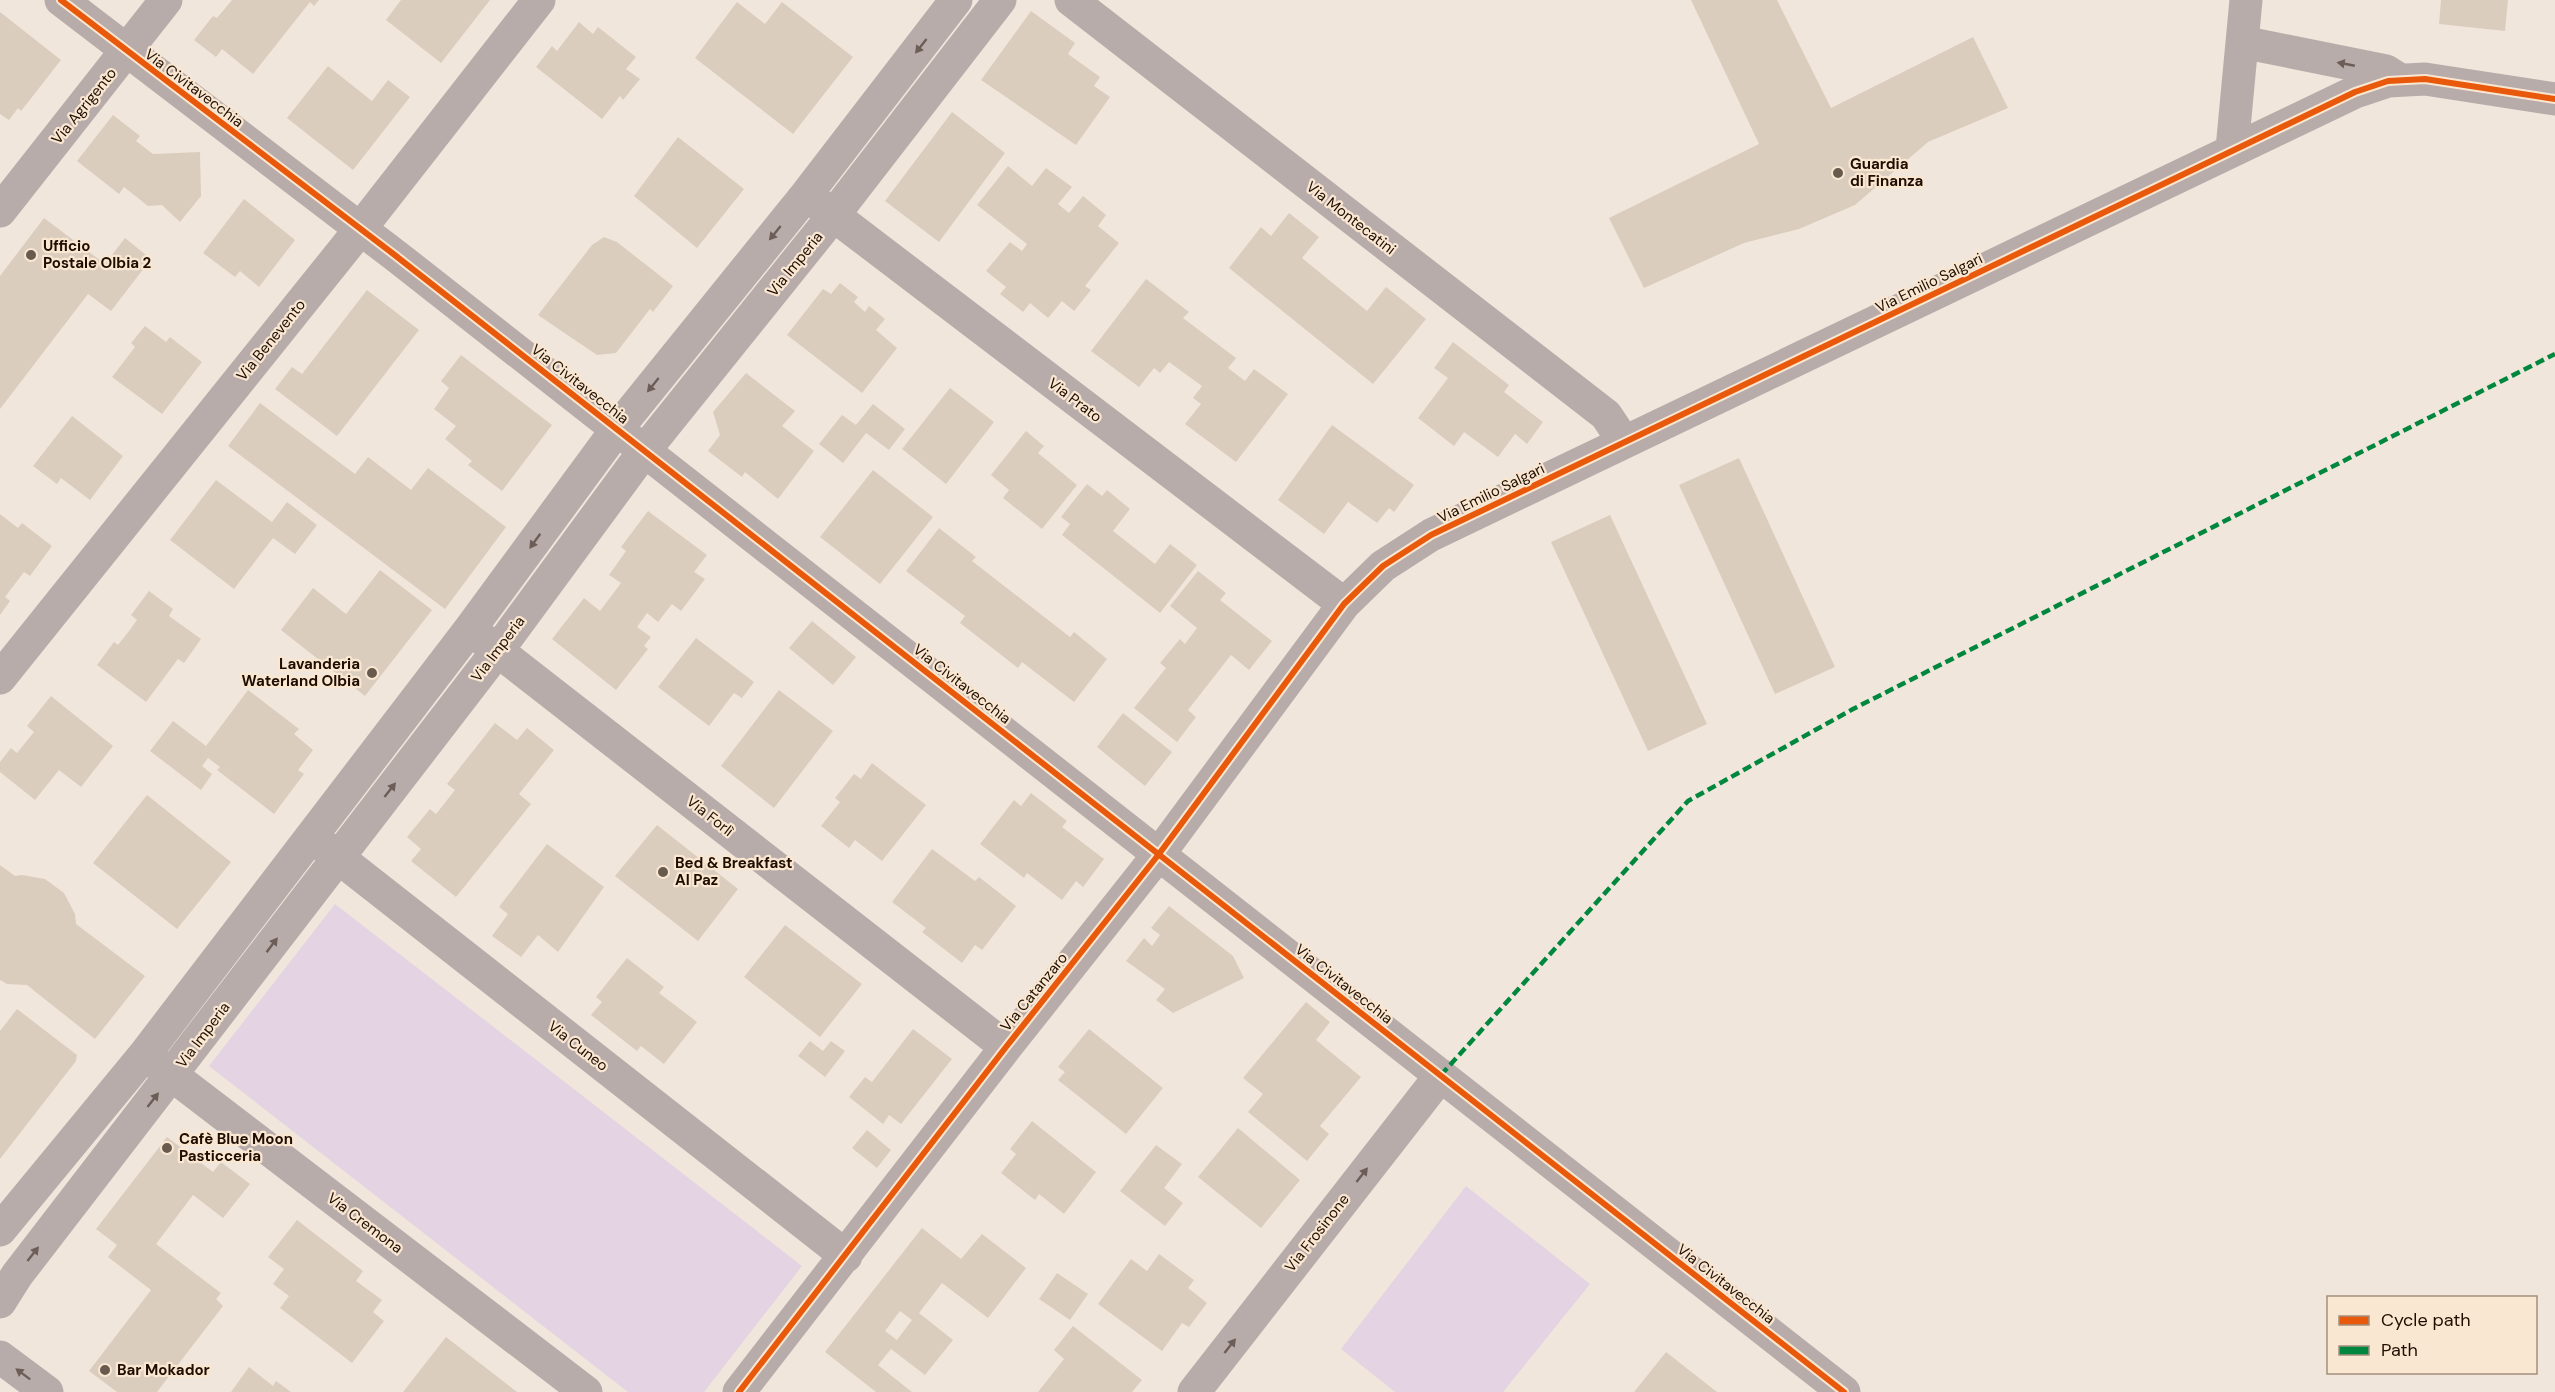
<svg xmlns="http://www.w3.org/2000/svg" width="2555" height="1392" viewBox="0 0 2555 1392" font-family="'DM Sans',sans-serif">
<rect width="100%" height="100%" fill="#f1e6db"/>
<path fill="#e3d3e3" d="M335,904L802,1266L704,1392H628L209,1066Z
M1466,1186L1590,1284L1503,1392H1395L1341,1349Z"/>
<path fill="#dbcdbe" fill-rule="evenodd" d="M232,0H319L314,6L310,2L253,74L222,49L216,57L194,40L213,16L217,18Z
M401,0H490L441,63L386,20Z
M1691,0H1777L1831,108L1973,37L2008,108L1928,142L1855,205L1799,229L1744,243L1644,288L1609,218L1759,144Z
M2441,0H2508L2505,31L2439,24Z
M737,2L765,24L782,2L853,57L793,134L695,58Z
M1031,11L1075,43L1068,54L1100,77L1094,86L1110,97L1076,145L981,80Z
M0,12L61,60L21,111L18,108L9,120L0,114Z
M579,22L593,34L598,27L636,57L626,69L640,79L623,100L620,96L602,119L536,67L552,46L557,51Z
M328,66L372,101L388,80L410,97L353,170L287,118Z
M952,112L1005,153L939,242L885,201Z
M113,115L140,136L136,141L153,154L200,152L201,196L180,222L162,205L148,206L124,187L119,194L77,161Z
M678,137L744,189L697,248L634,196Z
M1008,166L1032,186L1046,168L1072,187L1058,204L1069,213L1083,196L1106,215L1098,226L1119,243L1085,286L1091,290L1074,311L1062,301L1048,318L1030,303L1023,312L1000,294L1006,287L986,271L1010,242L1022,251L1027,244L977,205Z
M244,199L295,240L259,287L240,271L235,277L203,253Z
M1289,213L1319,237L1302,258L1367,311L1386,287L1426,319L1373,384L1229,268L1261,227L1271,236Z
M44,218L105,264L125,238L151,259L111,311L88,294L0,409V276Z
M604,237L617,242L673,286L653,312L650,309L616,353L597,355L538,315L592,245Z
M1146,279L1189,312L1183,318L1236,358L1228,368L1245,381L1254,369L1288,394L1236,462L1185,424L1201,404L1193,398L1202,386L1169,362L1160,373L1154,368L1139,387L1091,351Z
M840,283L858,297L854,302L865,312L869,306L885,319L876,330L897,348L862,393L787,335L823,289L831,294Z
M367,290L419,330L337,436L275,389L292,367L302,374Z
M145,326L166,342L170,337L202,362L162,414L112,377L135,347L131,343Z
M1453,342L1509,385L1504,392L1543,422L1527,444L1515,434L1498,457L1464,432L1454,446L1418,418L1448,378L1434,368Z
M461,355L552,425L502,491L468,465L472,461L445,439L456,426L434,409L449,388L441,381Z
M746,373L795,411L782,426L814,451L778,499L745,472L742,477L708,451L720,435L713,412Z
M950,388L994,422L946,484L902,449Z
M260,403L355,474L368,457L411,490L428,468L506,527L445,609L228,446Z
M873,404L905,429L889,450L866,433L843,463L819,444L842,415L856,425Z
M72,416L123,456L90,500L61,478L57,484L33,466Z
M1332,425L1414,485L1394,512L1389,508L1377,523L1348,502L1324,534L1278,500Z
M1026,431L1044,446L1038,453L1077,485L1042,529L1003,498L1009,490L991,475Z
M1739,458L1835,667L1775,694L1679,485Z
M873,470L933,517L880,584L820,537Z
M216,480L272,522L287,502L317,525L295,554L273,538L234,589L170,540Z
M1087,484L1102,496L1107,490L1130,509L1113,531L1155,564L1170,544L1197,565L1160,613L1062,535L1070,524L1061,517Z
M648,511L707,555L694,572L705,579L681,611L672,604L658,622L647,613L637,627L651,637L644,646L648,649L616,690L552,639L584,598L600,611L621,583L609,575L626,551L621,547Z
M0,514L18,528L22,523L52,546L30,576L24,572L5,597L10,601L0,615Z
M1610,515L1707,724L1648,751L1551,542Z
M939,528L976,557L972,561L1070,637L1074,632L1107,659L1074,702L1022,662L1018,668L960,623L965,616L906,571Z
M380,570L432,610L365,696L281,630L313,588L346,614Z
M1198,571L1226,593L1220,600L1272,641L1249,670L1231,655L1188,710L1196,717L1177,742L1134,708L1166,668L1160,663L1180,639L1185,644L1197,628L1170,606Z
M149,591L173,609L169,616L201,639L184,663L178,659L146,702L97,665L114,642L118,645L129,631L137,620L131,615Z
M812,621L856,657L833,685L789,648Z
M696,638L754,682L742,698L734,693L709,726L658,687Z
M248,690L299,729L294,734L313,750L298,770L304,774L274,814L217,770L220,767L208,758L202,766L212,774L201,790L150,751L173,721L206,746Z
M779,690L833,731L774,808L721,766Z
M51,696L113,746L81,787L59,770L35,800L0,772V762L11,748L17,753L34,732L27,726Z
M1123,713L1172,752L1145,786L1097,747Z
M495,723L517,740L527,728L554,750L519,794L531,804L456,897L411,861L421,849L407,837L430,809L436,814L455,790L447,784Z
M872,763L926,805L882,861L855,840L849,848L821,826L840,802L835,798L854,774L861,779Z
M1031,793L1067,821L1062,827L1104,859L1083,887L1076,881L1062,900L1027,873L1024,878L980,844L1014,800L1021,806Z
M147,795L231,862L177,929L93,863Z
M657,825L738,889L698,941L615,876Z
M547,844L604,887L558,952L538,935L521,957L492,936L508,914L499,907Z
M932,849L975,881L979,877L1016,906L982,950L975,945L962,963L922,932L926,928L892,902Z
M0,865L15,876L22,875L45,879L64,893L75,914L76,924L145,976L95,1039L27,985L7,984L0,980Z
M1169,906L1233,956L1244,978L1173,1013L1156,1000L1165,989L1126,961L1144,938L1152,946L1160,935L1151,928Z
M785,925L862,984L820,1037L744,977Z
M627,958L664,987L659,993L697,1022L664,1064L641,1046L637,1051L591,1015L602,1002L596,997Z
M1306,1002L1330,1022L1316,1040L1361,1077L1320,1126L1329,1134L1307,1161L1248,1112L1263,1094L1243,1078Z
M17,1009L77,1055L76,1061L0,1159V1031Z
M913,1029L952,1059L901,1124L889,1115L883,1124L849,1097L865,1077L872,1082Z
M1089,1029L1163,1088L1126,1134L1058,1080L1065,1072L1058,1067Z
M810,1041L823,1051L831,1041L845,1051L825,1077L798,1056Z
M1032,1121L1096,1172L1064,1214L1039,1194L1035,1200L1001,1173L1016,1154L1010,1149Z
M1238,1128L1300,1180L1261,1228L1198,1177Z
M867,1130L891,1150L877,1168L852,1148Z
M167,1137L213,1172L221,1162L250,1184L223,1218L193,1195L156,1244L221,1293L216,1299L223,1306L157,1392H117L89,1371L151,1290L108,1257L117,1245L96,1229Z
M1156,1145L1182,1164L1164,1188L1183,1203L1165,1226L1120,1191Z
M297,1220L363,1271L356,1281L382,1300L373,1312L384,1321L352,1363L280,1308L289,1296L273,1284L284,1269L268,1257Z
M922,1228L961,1259L982,1234L1026,1268L988,1318L942,1283L919,1313L953,1340L925,1375L891,1349L878,1365L912,1392H876L825,1352ZM900,1311L912,1320L897,1340L885,1331Z
M1159,1254L1194,1280L1188,1288L1207,1303L1189,1327L1182,1323L1162,1351L1098,1304L1131,1259L1147,1271Z
M1057,1273L1088,1294L1070,1320L1039,1299Z
M1073,1326L1142,1380L1132,1392H1038L1064,1359L1054,1350Z
M446,1337L517,1392H403Z
M1666,1352L1717,1392H1634Z
M249,1367L273,1386L276,1381L291,1392H231Z"/>
<g fill="none" stroke-linecap="round" stroke-linejoin="round">
<path stroke="#b8acab" stroke-width="33" d="M61,0L396,256L1844,1392
M1071,0L1606,415L1624,442
M2242,42L2386,71L2400,80
M2232,149L2246,0
M816,202L1344,604
M0,211L166,0
M480,637L1006,1047
M0,678L346,247L539,0
M321,844L846,1256
M156,1063L586,1392
M0,1230L145,1054L470,629L617,429L806,195L956,0
M0,1302L17,1275L498,650L645,450L833,216L1000,0
M0,1357L47,1392
M739,1392L1006,1047L1159,854L1344,604L1383,566L1431,535L2355,92L2388,81L2425,79L2555,99
M1194,1392L1441,1075"/>
<path stroke="#00873e" stroke-width="4.5" stroke-dasharray="9 4.5" stroke-linecap="butt" d="M1441,1075L1688,801L1853,709L2555,354"/>
<defs>
<path id="cycleway" d="M61,0L396,256L1844,1392
M739,1392L1006,1047L1159,854L1344,604L1383,566L1431,535L2355,92L2388,81L2425,79L2555,99"/>
</defs>
<use href="#cycleway" stroke="#fae7d2" stroke-width="10"/>
<use href="#cycleway" stroke="#e8590c" stroke-width="6"/>
</g>
<defs><path id="oneway-solid" d="M-6-.8H1V-3.2L6.5 0L1 3.2V.8H-6Z" transform="scale(1.5)"/></defs>
<g fill="#6c5d56">
<use href="#oneway-solid" transform="translate(921 46) rotate(128)"/>
<use href="#oneway-solid" transform="translate(2346 64) rotate(-169)"/>
<use href="#oneway-solid" transform="translate(775 233) rotate(129)"/>
<use href="#oneway-solid" transform="translate(653 385) rotate(129)"/>
<use href="#oneway-solid" transform="translate(535 541) rotate(126)"/>
<use href="#oneway-solid" transform="translate(390 790) rotate(-52)"/>
<use href="#oneway-solid" transform="translate(272 945) rotate(-53)"/>
<use href="#oneway-solid" transform="translate(153 1100) rotate(-52)"/>
<use href="#oneway-solid" transform="translate(1362 1175) rotate(-52)"/>
<use href="#oneway-solid" transform="translate(33 1254) rotate(-52)"/>
<use href="#oneway-solid" transform="translate(1230 1346) rotate(-52)"/>
<use href="#oneway-solid" transform="translate(23 1374) rotate(-143)"/>
</g>
<g fill="#685a4d" stroke="#fae7d2" stroke-width="2">
<circle cx="1838" cy="173" r="6"/>
<circle cx="31" cy="255" r="6"/>
<circle cx="372" cy="673" r="6"/>
<circle cx="663" cy="872" r="6"/>
<circle cx="167" cy="1148" r="6"/>
<circle cx="105" cy="1370" r="6"/>
</g>
<g text-anchor="middle" stroke-width="4.5" stroke-linejoin="round" paint-order="stroke">
<g font-size="15" fill="#1f0e00" stroke="#fae7d2">
<text transform="translate(194 88) rotate(37)" y="5">Via Civitavecchia</text>
<text transform="translate(84 106) rotate(-51)" y="5">Via Agrigento</text>
<text transform="translate(1351 218) rotate(38)" y="5">Via Montecatini</text>
<text transform="translate(795 264) rotate(-51)" y="5">Via Imperia</text>
<text transform="translate(1929 283) rotate(-26)" y="5">Via Emilio Salgari</text>
<text transform="translate(271 340) rotate(-51)" y="5">Via Benevento</text>
<text transform="translate(580 384) rotate(38)" y="5">Via Civitavecchia</text>
<text transform="translate(1075 400) rotate(37)" y="5">Via Prato</text>
<text transform="translate(1491 493) rotate(-26)" y="5">Via Emilio Salgari</text>
<text transform="translate(498 649) rotate(-53)" y="5">Via Imperia</text>
<text transform="translate(962 684) rotate(38)" y="5">Via Civitavecchia</text>
<text transform="translate(710 816) rotate(38)" y="5">Via Forlì</text>
<text transform="translate(1344 984) rotate(38)" y="5">Via Civitavecchia</text>
<text transform="translate(1034 992) rotate(-51)" y="5">Via Catanzaro</text>
<text transform="translate(203 1035) rotate(-53)" y="5">Via Imperia</text>
<text transform="translate(578 1046) rotate(38)" y="5">Via Cuneo</text>
<text transform="translate(365 1223) rotate(37)" y="5">Via Cremona</text>
<text transform="translate(1317 1233) rotate(-52)" y="5">Via Frosinone</text>
<text transform="translate(1726 1284) rotate(38)" y="5">Via Civitavecchia</text>
</g>
<g font-size="15" font-weight="bold" fill="#1f0e00" stroke="#fae7d2" text-anchor="start">
<text x="1850" y="169">Guardia<tspan x="1850" dy="17">di Finanza</tspan></text>
<text x="43" y="251">Ufficio<tspan x="43" dy="17">Postale Olbia 2</tspan></text>
<text x="360" y="669" text-anchor="end">Lavanderia<tspan x="360" dy="17">Waterland Olbia</tspan></text>
<text x="675" y="868">Bed &amp; Breakfast<tspan x="675" dy="17">Al Paz</tspan></text>
<text x="179" y="1144">Cafè Blue Moon<tspan x="179" dy="17">Pasticceria</tspan></text>
<text x="117" y="1375">Bar Mokador</text>
</g>
</g>
<rect x="2327" y="1296" width="210" height="78" fill="#fae7d2" stroke="#a2907e" stroke-width="1.5"/>
<rect x="2339" y="1316" width="30" height="9" fill="#e8590c" stroke="#a2907e" stroke-width="1.5"/>
<text x="2381" y="1326" font-size="18" fill="#1f0e00">Cycle path</text>
<rect x="2339" y="1346" width="30" height="9" fill="#00873e" stroke="#a2907e" stroke-width="1.5"/>
<text x="2381" y="1356" font-size="18" fill="#1f0e00">Path</text>
</svg>
